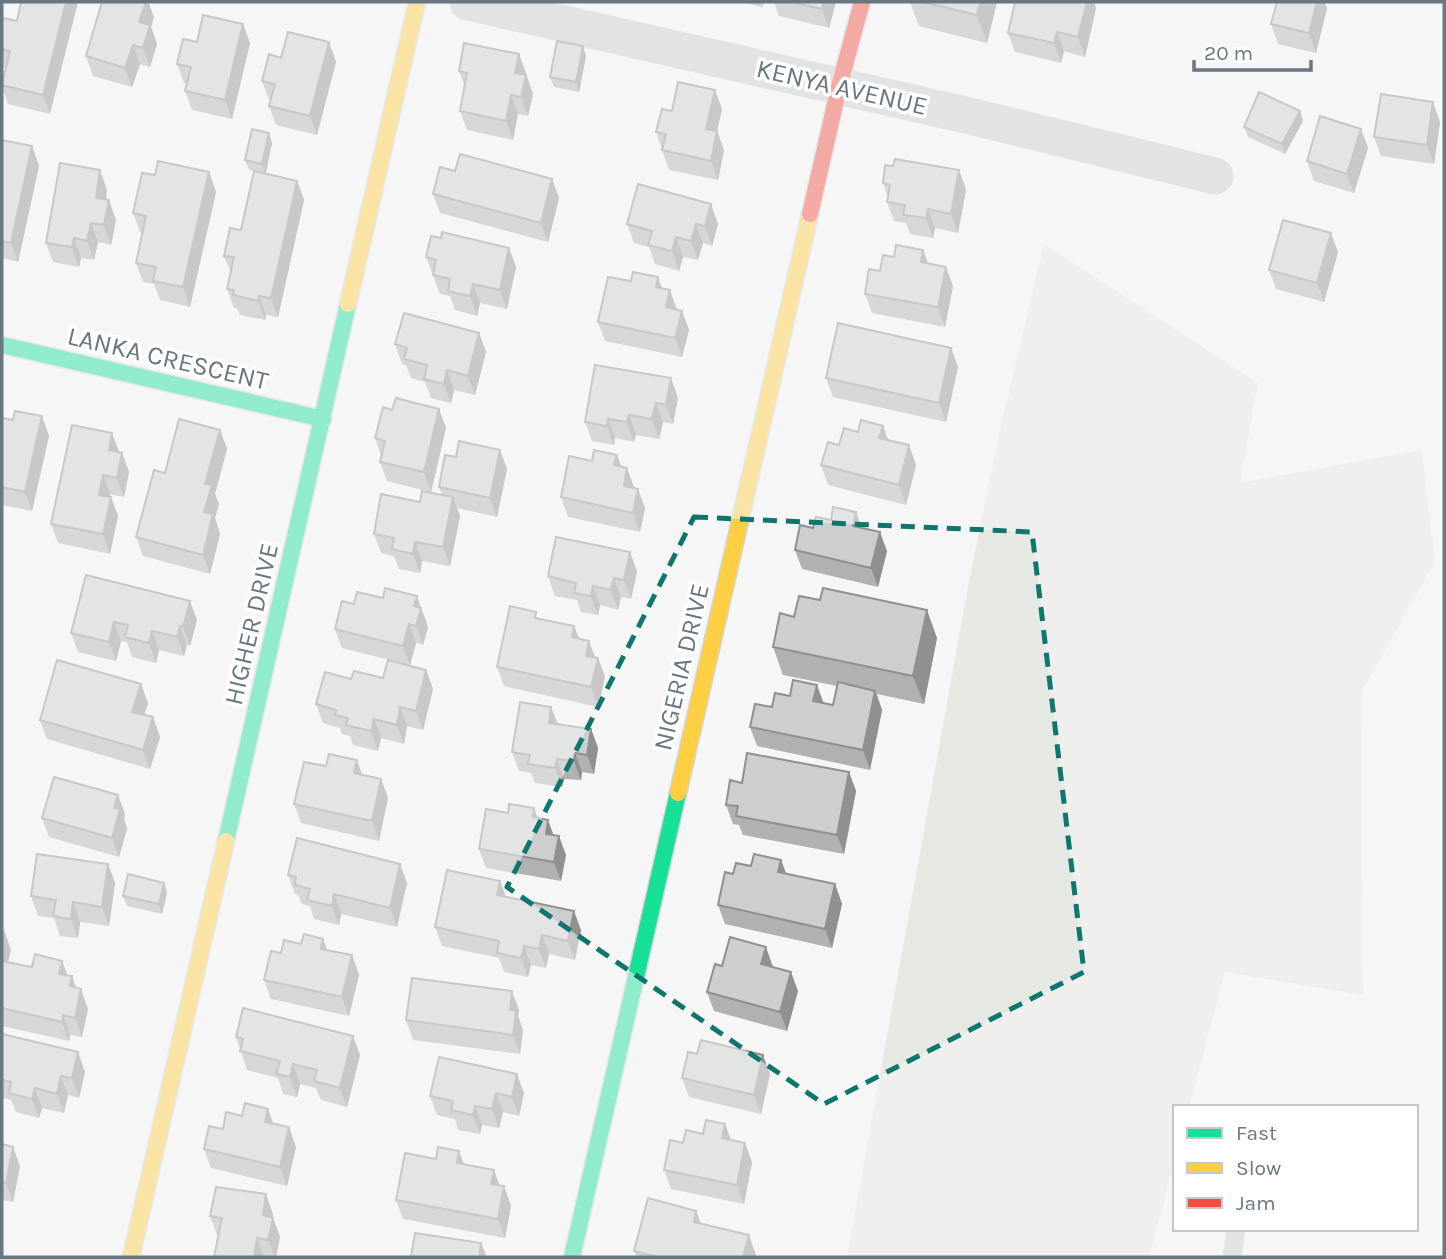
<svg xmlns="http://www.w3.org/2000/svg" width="1446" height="1259" viewBox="0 0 1446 1259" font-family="Karla,sans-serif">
<rect width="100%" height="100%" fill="#f6f6f6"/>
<path fill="#e6e8e4" d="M1044,244L1258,383L1240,483L1422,450L1435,562L1361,693L1363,995L1225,972L1189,1107H1175V1160L1149,1257H847L968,587L998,439Z"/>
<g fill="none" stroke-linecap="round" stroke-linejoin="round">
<defs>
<path id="fast" d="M2,345L323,419
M226,841L348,304
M572,1257L678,793"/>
<path id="slow" d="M348,304L417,2
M678,793L810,214
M131,1257L226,841"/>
<path id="jam" d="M810,214L839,87L862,2"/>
</defs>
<use href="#fast" stroke="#d3d4d4" stroke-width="19"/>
<use href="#slow" stroke="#d3d4d4" stroke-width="19"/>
<use href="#jam" stroke="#d3d4d4" stroke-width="19"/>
<path stroke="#cbcccd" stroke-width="19" d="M1232,1257L1236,1229"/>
<path stroke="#cbcccd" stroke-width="37" d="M468,2L970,116L1215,176"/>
<use href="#fast" stroke="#16e098" stroke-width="16"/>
<use href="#slow" stroke="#ffcf43" stroke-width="16"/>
<use href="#jam" stroke="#f24e42" stroke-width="16"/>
</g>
<path fill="#b0b1b2" d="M102,2H148L154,17L151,27L157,44L150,67L140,64L132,87L93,76L86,56Z
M739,2H764L763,7Z
M774,2H836L829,28L779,16Z
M910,2H997L987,43L919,26Z
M1015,2H1094L1096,8L1085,57L1064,51L1061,63L1015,52L1008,33Z
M1327,8L1316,53L1278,44L1271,24Z
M17,21L50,114L8,104L2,86L6,68L2,67V23Z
M243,24L250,43L232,119L192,110L185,91L187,84L184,83L177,64L197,42Z
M329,42L336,62L317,135L276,125L269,106L271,101L269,100L262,81L281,58Z
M586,56L579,92L554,87L550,77Z
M459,71L526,73L533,94L528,116L518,114L513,140L467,130L460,111L465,87Z
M722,109L717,131L724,150L718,180L669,170L656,132L672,111Z
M1300,111L1303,121L1285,154L1248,137L1244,127Z
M1440,122L1434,164L1381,156L1374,137Z
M1361,129L1368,148L1354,193L1314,181L1307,161Z
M2,140L32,146L39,166L18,262L2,258Z
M272,143L266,174L297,181L304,200L278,317L266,315L265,320L240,315L237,308H234L227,289L231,273L224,256L241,230L254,171L249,170L245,160Z
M959,170L966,190L958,233L935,228L933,238L910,234L906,223L894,221L887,202L888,198L883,183Z
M455,171L552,179L559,198L548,242L440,213L433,194Z
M209,172L216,192L190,307L160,300L154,284L143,282L136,263L142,233L140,232L133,213L155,175Z
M107,190L106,200L116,220L111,245L98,242L94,260L81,258L79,267L53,262L46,243Z
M627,224H718L712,246L703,243L698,260L683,257L679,271L655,264L649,247L634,243Z
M441,238L509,248L516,267L507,309L480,303L477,316L455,310L450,296L440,294L426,257Z
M923,250L928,263L953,286L945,327L872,313L865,294L880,271L894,257Z
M1338,252L1324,302L1276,289L1269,270Z
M662,288L677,310L682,311L689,330L682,357L605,341L598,322Z
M479,333L486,352L475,395L454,390L451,403L431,398L425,382L411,378L406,365L402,364L395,344Z
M951,348L958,367L946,422L833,397L826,378Z
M678,398L673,424L663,422L659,439L636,435L634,442L615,438L614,445L592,441L585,422Z
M439,409L446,428L431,492L387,481L380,462L381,456L375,438L392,410Z
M2,418L49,436L32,511L2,505Z
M883,426L888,440L909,445L916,465L906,505L828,485L821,465L839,445L858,432Z
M220,430L227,449L215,494L219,504L215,518L220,534L210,574L143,556L136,537Z
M112,433L119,452L122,453L129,472L124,497L110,494V497H111L118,516L110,554L58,543L51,524Z
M500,450L507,469L497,517L457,508L460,516L450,566L422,561L420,573L399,569L394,556L381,553L374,534L420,502L442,495L439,487L456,457Z
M621,467L645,508L640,532L568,517L561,497Z
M856,512L862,528L887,551L878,587L802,569L795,550L813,528L831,520Z
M630,552L637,572L631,599L621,597L618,610L600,605L598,615L581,612L577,600L555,596L548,576Z
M86,575L197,620L190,646L187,645L184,656L159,650L156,663L132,657L127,642L121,641L116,661L78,652L71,633Z
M354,604L424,615L428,627L423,645L416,643L410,665L342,648L335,629Z
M794,617L937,638L924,704L877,694L882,710L870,770L757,746L750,727L772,707L833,705L837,686L783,675L773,647Z
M539,619L574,626L579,638L595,657L598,658L605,677L598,707L504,686L497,667Z
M426,670L433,689L423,730L407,726L404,744L381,738L378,751L353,745L350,736L342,734L340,728L323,723L316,704L383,678Z
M148,703L144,715L153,717L160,737L150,769L47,739L40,720Z
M551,707L558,724L591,729L598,748L594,774L582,772L581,780L564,779L562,787L535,783L531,773L519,771L512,752Z
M849,772L856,791L844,854L743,835L739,825L733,824L726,805L742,783Z
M362,775L381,779L388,798L379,841L301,823L294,804Z
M125,814L124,819L127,829L119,857L49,837L42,818Z
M538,818L554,835L566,855L561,881L486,868L479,849Z
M781,860L786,874L835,884L842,904L832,948L725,924L718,905L751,866Z
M108,864L115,883L109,926L80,922L78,938L60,936L54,918L38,916L31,896Z
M288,875L407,883L397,927L341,914L339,925L314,919L310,906L302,904L298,895L295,894Z
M164,883L167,893L162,914L127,906L123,896Z
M506,897L581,930L575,960L549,954L546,968L531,965L528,977L504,972L499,958L442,946L435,927Z
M2,930H4L11,950L8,962L32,967L62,961L68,976L88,1009L82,1037L70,1035L69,1041L2,1026Z
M323,939L327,950L352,955L359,975L349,1016L271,999L264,980L281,953L301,944Z
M722,966L773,967L798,991L787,1031L714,1011L707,992Z
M519,1010L518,1016L523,1030L520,1054L413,1040L406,1020Z
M2,1034L85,1072L79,1098L68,1095L64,1113L42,1108L39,1118L16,1112L11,1100L2,1098Z
M353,1036L360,1055L347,1107L321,1100L316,1088L300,1084L297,1097L283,1094L278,1078L247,1070L236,1037Z
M439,1057L524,1093L519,1116L503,1112L499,1128L482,1125L480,1134L458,1130L455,1119L437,1115L430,1096Z
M770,1074L761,1114L689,1097L682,1078Z
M274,1124L296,1147L287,1186L211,1168L204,1149L223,1129Z
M725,1124L731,1140L752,1162L744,1204L671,1189L664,1170L683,1143Z
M2,1144L20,1166L13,1202L2,1200Z
M464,1164L499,1186H504L511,1206L505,1238L403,1219L396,1200Z
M696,1211L701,1224L756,1255L755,1257H637L634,1251Z
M273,1214V1218L280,1237L276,1257H214L218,1235H217L210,1216Z"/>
<path fill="#909091" d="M66,2H78L50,114L43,95Z
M146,2H148L154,17L151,27L157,44L150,67L143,48L139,22Z
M824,2H836L829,28L822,9Z
M980,2H997L987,43L977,15Z
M1087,2H1094L1096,8L1085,57L1078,37Z
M1317,2H1325L1327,8L1316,53L1309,33Z
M243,24L250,43L232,119L225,100Z
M1057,32L1064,51L1061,63L1054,43Z
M329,42L336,62L317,135L310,116Z
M133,45L140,64L132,87L125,68Z
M583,46L586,56L579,92L576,82Z
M519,54L526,73L522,92L515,73Z
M526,75L533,94L528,116L521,97Z
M715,90L722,109L713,148L706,129Z
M511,95L518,114L513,140L506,121Z
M1433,102L1440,122L1434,164L1427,145Z
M1300,111L1303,121L1285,154L1282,144Z
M1361,129L1368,148L1354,193L1347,174Z
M717,131L724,150L718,180L711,161Z
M269,133L272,143L265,174L262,164Z
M32,146L39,166L18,262L11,243Z
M100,170L107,190L103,217L96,198Z
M959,170L966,190L958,233L951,214Z
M209,172L216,192L190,307L183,287Z
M552,179L559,198L548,242L541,223Z
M297,181L304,200L278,317L271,298Z
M109,200L116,220L111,245L104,225Z
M711,204L718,224L712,246L705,226Z
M928,209L935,228L933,238L926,218Z
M91,223L98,242L94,260L87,241Z
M696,224L703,243L698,260L691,241Z
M1331,233L1338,252L1324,302L1317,283Z
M676,237L683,257L679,271L672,251Z
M74,238L81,258L79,267L72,247Z
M509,248L516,267L507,309L500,290Z
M923,250L930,269L921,262Z
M946,267L953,286L945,327L938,307Z
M658,277L665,297L656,287Z
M473,284L480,303L477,316L470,296Z
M670,290L677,310L666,307Z
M259,296L266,315L265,320L258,301Z
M682,311L689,330L682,357L675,338Z
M479,333L486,352L475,395L468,376Z
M951,348L958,367L946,422L939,403Z
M447,370L454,390L451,403L444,384Z
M671,378L678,398L673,424L666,405Z
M656,403L663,422L659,439L652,419Z
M439,409L446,428L431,492L424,472Z
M629,415L636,435L634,442L627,422Z
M42,416L49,436L32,511L25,492Z
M608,419L615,438L614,445L607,426Z
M883,426L890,445L879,438Z
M220,430L227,449L215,494L219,504L215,518L220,534L210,574L203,555L205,484Z
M112,433L119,452L109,450Z
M909,445L916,465L906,505L899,485Z
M500,450L507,469L497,517L490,498Z
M122,453L129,472L124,497L117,478Z
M617,455L624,474L614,465Z
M627,468L634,487L631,505L624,486Z
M103,475L110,494L106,514L99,495Z
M638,489L645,508L640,532L633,513Z
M111,497L118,516L110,554L103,534Z
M453,497L460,516L450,566L443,547Z
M856,512L863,532L853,526Z
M880,532L887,551L878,587L871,568Z
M415,542L422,561L420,573L413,554Z
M630,552L637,572L631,599L624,580Z
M614,578L621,597L618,610L611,590Z
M593,586L600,605L598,615L591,596Z
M417,596L428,627L423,645L416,626L414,606Z
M190,601L197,620L190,646L183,627Z
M927,610L937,638L924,704L913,676Z
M114,622L121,641L116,661L109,642Z
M409,624L416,643L410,665L403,646Z
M180,626L187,645L184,656L177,637Z
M574,626L581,645L572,637Z
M152,631L159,650L156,663L149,643Z
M589,641L596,660L586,656Z
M598,658L605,677L598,707L591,687Z
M426,670L433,689L423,730L416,711Z
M141,684L148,703L139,731L132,712Z
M817,685L824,704L813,701Z
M875,691L882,710L870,770L863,750Z
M400,707L407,726L404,744L397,725Z
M551,707L558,726L549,723Z
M153,717L160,737L150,769L143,750Z
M374,719L381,738L378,751L371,731Z
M591,729L598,748L594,774L587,755Z
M575,753L582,772L581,780L574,761Z
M557,759L564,779L562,787L555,768Z
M357,760L364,780L354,773Z
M849,772L856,791L844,854L837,835Z
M381,779L388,798L379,841L372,821Z
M118,795L125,814L124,819L127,829L119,857L112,838L114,808Z
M534,808L541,828L533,817Z
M548,820L555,839L546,834Z
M559,836L566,855L561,881L554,862Z
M781,860L788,879L778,872Z
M108,864L115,883L109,926L102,907Z
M400,864L407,883L397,927L390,908Z
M500,881L507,900L497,895Z
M164,883L167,893L162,914L159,904Z
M835,884L842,904L832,948L825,929Z
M334,894L341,914L339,925L332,906Z
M73,902L80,922L78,938L71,919Z
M574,911L581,930L575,960L568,941Z
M4,930L11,950L4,979L2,971V941Z
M542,935L549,954L546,968L539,949Z
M323,939L330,958L321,949Z
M524,946L531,965L528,977L521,958Z
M766,947L773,967L761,964Z
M352,955L359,975L349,1016L342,997Z
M62,961L69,980L59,974Z
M791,972L798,991L787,1031L780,1012Z
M72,976L79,996L70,986Z
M81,989L88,1009L82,1037L75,1018Z
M512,991L519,1010L518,1016L523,1030L520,1054L513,1035L510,1010Z
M63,1015L70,1035L69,1041L62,1022Z
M353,1036L360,1055L347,1107L340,1088Z
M78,1052L85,1072L79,1098L72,1078Z
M763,1055L770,1074L761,1114L754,1095Z
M293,1064L300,1084L297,1097L290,1077Z
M517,1074L524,1093L519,1116L512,1097Z
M61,1076L68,1095L64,1113L57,1094Z
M35,1088L42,1108L39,1118L32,1099Z
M496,1093L503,1112L499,1128L492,1109Z
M475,1106L482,1125L480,1134L473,1115Z
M268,1109L275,1128L265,1122Z
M725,1124L732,1143L722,1138Z
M289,1127L296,1147L287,1186L280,1167Z
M745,1143L752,1162L744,1204L737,1185Z
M13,1147L20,1166L13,1202L6,1183Z
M459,1151L466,1170L457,1163Z
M494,1170L501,1189L491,1184Z
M504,1186L511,1206L505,1238L498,1219Z
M266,1194L273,1214L270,1235L263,1215Z
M696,1211L703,1230L694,1222Z
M273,1218L280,1237L276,1257H275L268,1240Z
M749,1235L756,1255L755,1257H743Z
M257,1238L264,1257H254Z
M481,1243L487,1257H479Z"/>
<path fill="#cdcecf" stroke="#909091" stroke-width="2" d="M21,2H66L43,95L2,85L10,51L2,49V23L3,18L17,21Z
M102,2H146L139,22L150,25L143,48L133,45L125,68L86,56Z
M792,2H824L822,9Z
M923,2H980L977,15Z
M1015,2H1087L1078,37L1057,32L1054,43L1008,33Z
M1277,2H1317L1309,33L1271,24Z
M203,15L243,24L225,100L185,91L191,67L177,64L183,39L197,42Z
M288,32L329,42L310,116L269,106L275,84L262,81L269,54L281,58Z
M557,41L583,46L576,82L550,77Z
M464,43L519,54L515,73L526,75L521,97L511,95L506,121L460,111L467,73L459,71Z
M678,82L715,90L706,129L717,131L711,161L662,150L666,134L656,132L662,109L672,111Z
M1259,92L1300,111L1282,144L1244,127Z
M1381,94L1433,102L1427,145L1374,137Z
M1320,116L1361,129L1347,174L1307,161Z
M252,129L269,133L262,164L245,160Z
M2,140L32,146L11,243L2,241Z
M460,154L552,179L541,223L433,194L440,167L455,171Z
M895,159L959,170L951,214L928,209L926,218L903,215L905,205L887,202L890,185L883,183L885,165L893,166Z
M158,161L209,172L183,287L153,281L156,267L136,263L146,216L133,213L142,173L155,175Z
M60,163L100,170L96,198L109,200L104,225L91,223L87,241L74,238L72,247L46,243Z
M254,171L297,181L271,298L259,296L258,301L233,295L234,290L227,289L234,257L224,256L230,228L241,230Z
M638,184L711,204L705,226L696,224L691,241L676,237L672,251L648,245L652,231L627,224Z
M1283,220L1331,233L1317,283L1269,270Z
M442,232L509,248L500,290L473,284L470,296L448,291L450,279L433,275L436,260L426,257L431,236L441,238Z
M896,245L923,250L921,262L946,267L938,307L865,294L869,269L880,271L883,255L894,257Z
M633,272L658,277L656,287L670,290L666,307L682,311L675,338L598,322L608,277L631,281Z
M404,313L479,333L468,376L447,370L444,384L424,379L427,365L404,359L407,348L395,344Z
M838,323L951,348L939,403L826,378Z
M595,365L671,378L666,405L656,403L652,419L629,415L627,422L608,419L607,426L585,422Z
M396,398L439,409L424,472L380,462L385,441L375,438L383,407L392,410Z
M15,411L42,416L25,492L2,487V418L13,420Z
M179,419L220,430L205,484L212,485L204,512L213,514L203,555L136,537L154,470L165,473Z
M861,420L883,426L879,438L909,445L899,485L821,465L828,442L839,445L844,428L858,432Z
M72,425L112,433L109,450L122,453L117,478L103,475L99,495L111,497L103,534L51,524Z
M459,441L500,450L490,498L439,487L445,455L456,457Z
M594,450L617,455L614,465L627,468L624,486L638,489L633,513L561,497L569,456L592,461Z
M422,491L453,497L443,547L415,542L413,554L392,549L394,538L374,534L381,494L420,502Z
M833,507L856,512L853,526L880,532L871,568L795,550L800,525L813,528L816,517L831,520Z
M556,537L630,552L624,580L614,578L611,590L593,586L591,596L574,593L576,583L548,576Z
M86,575L190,601L183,627L180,626L177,637L152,631L149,643L125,637L128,625L114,622L109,642L71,633Z
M385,588L417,596L414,606L421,608L416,626L409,624L403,646L335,629L342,601L354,604L357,592L383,598Z
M823,588L927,610L913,676L773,647L780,613L794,617L799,596L820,600Z
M510,606L536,612L535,618L574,626L572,637L589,641L586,656L598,658L591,687L497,667Z
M57,660L141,684L132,712L153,717L143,750L40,720Z
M388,660L426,670L416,711L400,707L397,725L374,719L371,731L346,725L348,718L335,715L336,710L316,704L325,672L351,679L354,671L383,678Z
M793,680L817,685L813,701L833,705L838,682L875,691L863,750L750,727L755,704L772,707L775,693L790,696Z
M520,702L551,707L549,723L591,729L587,755L575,753L574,761L557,759L555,768L528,764L530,755L512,752Z
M747,753L849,772L837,835L736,816L738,806L726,805L730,780L742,783Z
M329,754L357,760L354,773L381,779L372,821L294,804L304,762L326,766Z
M54,777L118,795L114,808L120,809L112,838L42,818Z
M509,804L534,808L533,817L548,820L546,834L559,836L554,862L479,849L486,809L508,813Z
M297,838L400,864L390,908L334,894L332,906L307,900L310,889L295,885L296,877L288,875Z
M37,854L108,864L102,907L73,902L71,919L53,916L56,900L31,896Z
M754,854L781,860L778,872L835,884L825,929L718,905L725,872L733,874L736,863L751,866Z
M447,870L500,881L497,895L574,911L568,941L542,935L539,949L524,946L521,958L497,953L499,941L435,927Z
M128,874L164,883L159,904L123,896Z
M304,934L323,939L321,949L352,955L342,997L264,980L271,951L281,953L284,940L301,944Z
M730,937L766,947L761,964L791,972L780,1012L707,992L715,964L722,966Z
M35,954L62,961L59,974L72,976L70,986L81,989L75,1018L63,1015L62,1022L2,1008V961L32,967Z
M412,978L512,991L510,1010L516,1011L513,1035L406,1020Z
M243,1008L353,1036L340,1088L314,1081L317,1070L293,1064L290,1077L276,1074L280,1061L240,1051L243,1039L236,1037Z
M2,1034L78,1052L72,1078L61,1076L57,1094L35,1088L32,1099L9,1093L11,1082L2,1080Z
M701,1040L763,1055L754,1095L682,1078L688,1052L697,1054Z
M439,1057L517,1074L512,1097L496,1093L492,1109L475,1106L473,1115L451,1110L453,1101L430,1096Z
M245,1103L268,1109L265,1122L289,1127L280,1167L204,1149L209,1126L223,1129L226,1112L242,1116Z
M706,1120L725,1124L722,1138L745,1143L737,1185L664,1170L670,1140L683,1143L686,1130L703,1134Z
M2,1144L13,1147L6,1183L2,1182Z
M438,1147L459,1151L457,1163L494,1170L491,1184L504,1186L498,1219L396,1200L405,1153L436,1159Z
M216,1187L266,1194L263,1215L273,1218L268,1240L257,1238L254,1257H214L222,1218L210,1216Z
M648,1198L696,1211L694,1222L749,1235L743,1257H658L634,1251Z
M415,1233L481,1243L479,1257H411Z"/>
<path d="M0 0H1446V1259H0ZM694,517L1032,532L1084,972L824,1104L507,887Z" fill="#f6f6f6" fill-opacity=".55" fill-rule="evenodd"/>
<path fill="none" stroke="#0f766e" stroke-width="5" stroke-dasharray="14 9" stroke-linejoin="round" d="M694,517L1032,532L1084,972L824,1104L507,887Z"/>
<g text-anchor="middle" stroke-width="7" stroke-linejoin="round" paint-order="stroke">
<g font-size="26" fill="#6a7682" stroke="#fff">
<text transform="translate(842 87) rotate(13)" y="9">KENYA AVENUE</text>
<text transform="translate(168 358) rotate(13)" y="9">LANKA CRESCENT</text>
<text transform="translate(251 624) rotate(-77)" y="9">HIGHER DRIVE</text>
<text transform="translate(681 667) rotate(-77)" y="9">NIGERIA DRIVE</text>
</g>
</g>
<rect width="1446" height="1259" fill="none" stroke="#6a7682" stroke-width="7"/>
<rect x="1173" y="1105" width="245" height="126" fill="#ffffff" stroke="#c3c8cd" stroke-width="2"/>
<rect x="1187" y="1128" width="35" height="10" fill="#16e098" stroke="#c3c8cd" stroke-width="2"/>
<text x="1236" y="1140" font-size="21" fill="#6a7682">Fast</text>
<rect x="1187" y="1163" width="35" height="10" fill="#ffcf43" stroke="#c3c8cd" stroke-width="2"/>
<text x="1236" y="1175" font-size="21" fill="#6a7682">Slow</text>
<rect x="1187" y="1198" width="35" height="10" fill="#f24e42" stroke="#c3c8cd" stroke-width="2"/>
<text x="1236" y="1210" font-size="21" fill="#6a7682">Jam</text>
<path d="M1194 60v10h117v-10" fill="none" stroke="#6a7682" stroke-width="3.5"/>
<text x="1204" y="60" font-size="21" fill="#6a7682" stroke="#ffffff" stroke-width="5" paint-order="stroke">20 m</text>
</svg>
